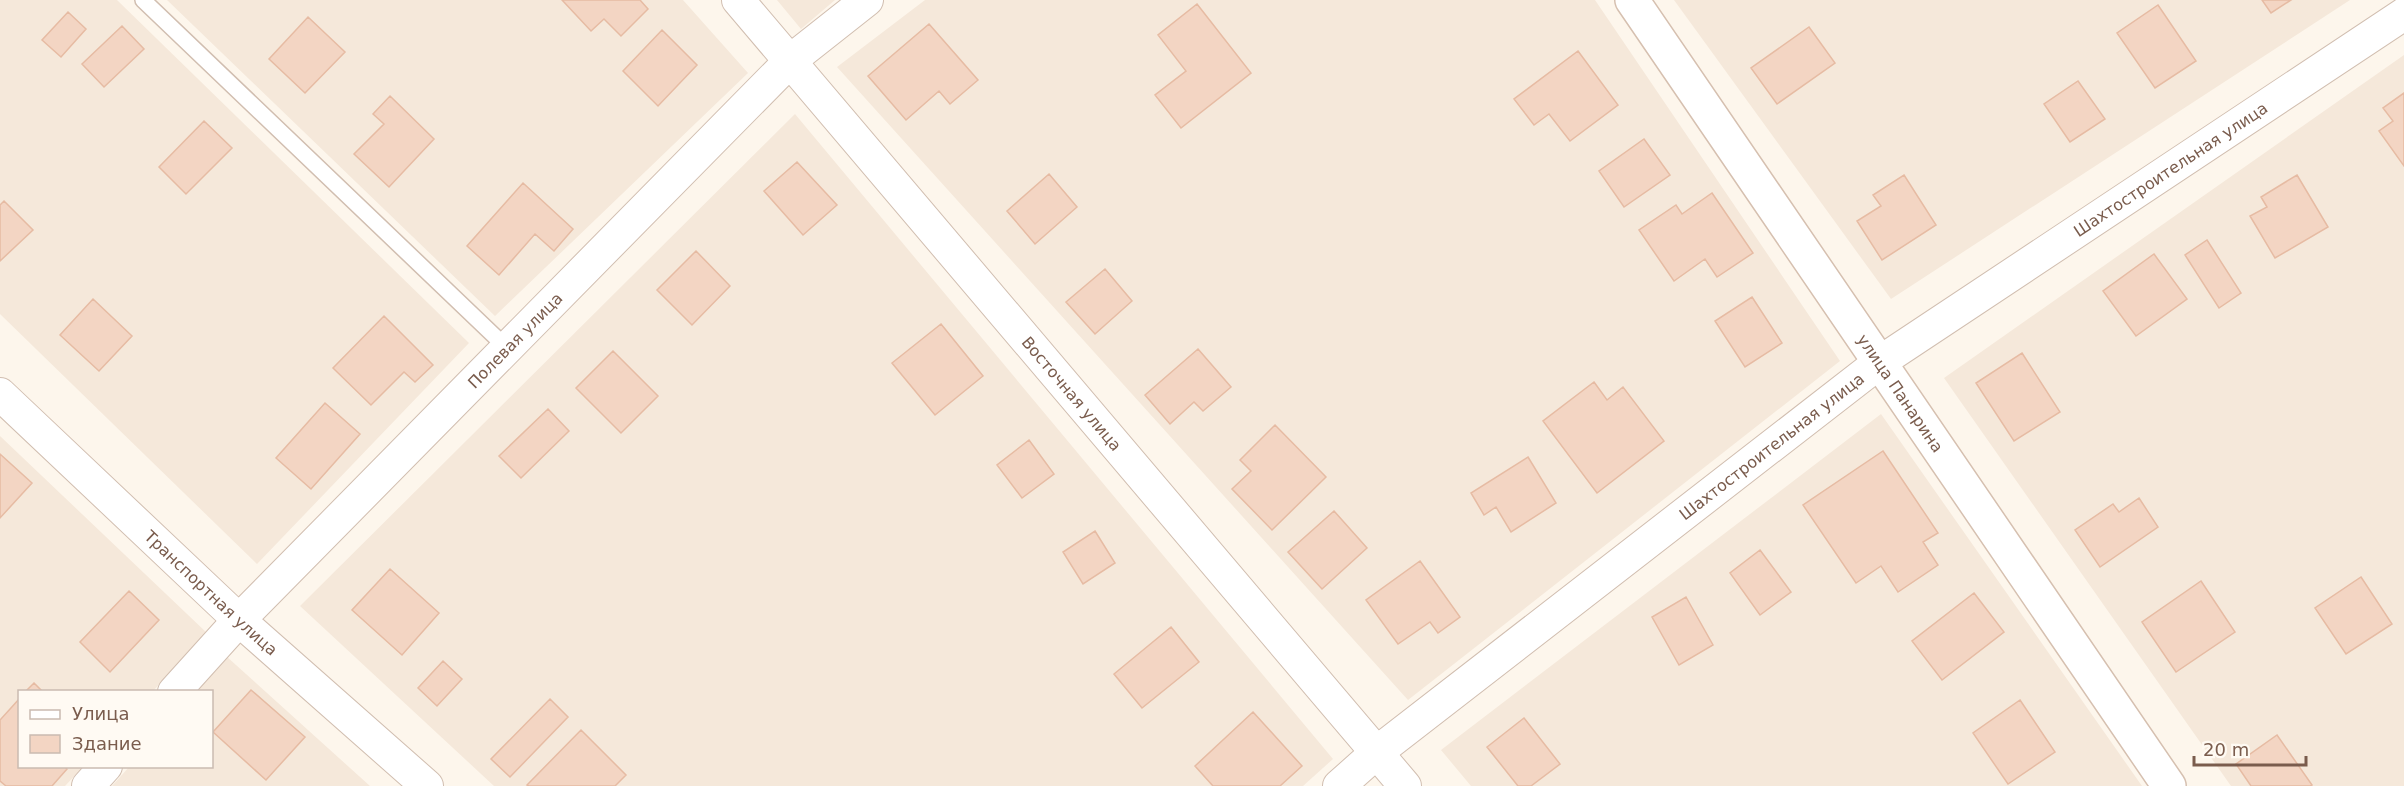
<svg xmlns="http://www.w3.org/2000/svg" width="2404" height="786" viewBox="0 0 2404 786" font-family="'DejaVu Sans',sans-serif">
<rect width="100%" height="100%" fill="#fdf6ec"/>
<path fill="#f5e8da" d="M0,0H117L469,343L257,564L0,314Z
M167,0H683L748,73L495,316Z
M777,0H835L801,29Z
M925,0H1595L1840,361L1408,700L837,67Z
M1674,0H2350L1891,299Z
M2404,55V786H2231L1944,378Z
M795,114L1333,759L1303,786H494L300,606Z
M1881,414L2142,786H1471L1441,750Z
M0,436L207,633L153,691L20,692V766L83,767L65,786H0Z
M226,656L370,786H112L129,767L212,766V692L195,691Z"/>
<path fill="#f3d5c3" stroke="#e6bba3" stroke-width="1.5" d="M562,0H640L648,9L621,36L604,19L591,31Z
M2262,0H2291L2271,13Z
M1197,4L1251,73L1181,128L1155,95L1186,71L1158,35Z
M2158,5L2196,61L2155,88L2117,33Z
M68,12L86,29L61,57L42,40Z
M308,17L345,52L305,93L269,59Z
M929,24L978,80L950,104L939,91L906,120L868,76Z
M122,26L144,49L104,87L82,64Z
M1809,27L1835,63L1777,104L1751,68Z
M662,30L697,65L658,106L623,71Z
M1578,51L1618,105L1570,141L1549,114L1534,125L1514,99Z
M2078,81L2105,119L2070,142L2044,104Z
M2404,93V166L2379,131L2393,121L2383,108Z
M390,96L434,139L389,187L354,154L384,124L373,114Z
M204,121L232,148L186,194L159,167Z
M1644,139L1670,175L1624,207L1599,171Z
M797,162L837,205L803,235L764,191Z
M1049,174L1077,207L1035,244L1007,211Z
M1904,175L1936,225L1882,260L1857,221L1881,206L1873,195Z
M2297,175L2328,227L2275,258L2250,216L2267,207L2261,197Z
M523,183L573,229L554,251L535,234L499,275L467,246Z
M1712,193L1753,253L1717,277L1705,259L1674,281L1639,230L1676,205L1682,214Z
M4,201L33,230L0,261V205Z
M2207,240L2241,293L2219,308L2185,255Z
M696,251L730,286L692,325L657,290Z
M2154,254L2187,299L2136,336L2103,291Z
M1105,269L1132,301L1095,334L1066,302Z
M1752,297L1782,343L1745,367L1715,321Z
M93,299L132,336L99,371L60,335Z
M384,316L433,365L415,382L404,372L371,405L333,368Z
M941,324L983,376L935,415L892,363Z
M1198,349L1231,387L1203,411L1194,402L1170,424L1145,395Z
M613,351L658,396L621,433L576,388Z
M2022,353L2060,412L2014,441L1976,383Z
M1594,382L1607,400L1623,387L1664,441L1597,493L1543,421Z
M325,403L360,434L311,489L276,458Z
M548,409L569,431L521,478L499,456Z
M1275,425L1326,477L1272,530L1232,489L1251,471L1240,460Z
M1029,440L1054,474L1022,498L997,465Z
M1883,451L1938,533L1923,542L1938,565L1898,592L1881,566L1856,583L1803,505Z
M0,454L32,483L0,518Z
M1528,457L1556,503L1511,532L1496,507L1484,515L1471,493Z
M2139,498L2158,527L2100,567L2075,530L2113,504L2119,512Z
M1334,511L1367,548L1322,589L1288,552Z
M1095,531L1115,563L1083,584L1063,552Z
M1760,550L1791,592L1760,615L1730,573Z
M1420,561L1460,617L1438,633L1430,622L1398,644L1366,600Z
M390,569L439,613L402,655L352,610Z
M2361,577L2392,624L2346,654L2315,608Z
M2201,581L2235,632L2176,672L2142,622Z
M129,591L159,620L110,672L80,642Z
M1974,593L2004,632L1942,680L1912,641Z
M1686,597L1713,645L1679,665L1652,617Z
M1171,627L1199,662L1142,708L1114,674Z
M443,661L462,679L437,706L418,688Z
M34,683L43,692H25Z
M251,690L305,737L266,780L213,732Z
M20,698V766H64L67,769L52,786H6L0,781V720Z
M550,699L568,717L510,777L491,759Z
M2020,700L2055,752L2008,784L1973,733Z
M1253,712L1302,766L1280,786H1213L1195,766Z
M1524,718L1560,764L1531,786H1518L1487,747Z
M581,730L626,775L615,786H529L527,785Z
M2277,735L2312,785L2310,786H2251L2236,764Z"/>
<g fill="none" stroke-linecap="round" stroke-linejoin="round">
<defs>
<path id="lane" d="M143,0L507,348"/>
<g id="street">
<path id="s1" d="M738,0L1405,786"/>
<path id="s2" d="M0,394L239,620L427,786"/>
<path id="s3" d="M174,692L239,620L791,60L867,0"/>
<path d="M88,786L106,766"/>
<path id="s4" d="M1339,786L1376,753L1880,362L2404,14"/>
</g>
<g id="secondary">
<path id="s5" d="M1632,0L2169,786"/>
</g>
</defs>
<use href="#lane" stroke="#d1beb0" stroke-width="18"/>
<use href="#street" stroke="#d1beb0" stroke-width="34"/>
<use href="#secondary" stroke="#d6c0b0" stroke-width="36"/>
<use href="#lane" stroke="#fff" stroke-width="15"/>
<use href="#street" stroke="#fff" stroke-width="32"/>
<use href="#secondary" stroke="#fff" stroke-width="33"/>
</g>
<g text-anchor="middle" stroke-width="4.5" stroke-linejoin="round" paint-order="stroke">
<g font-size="16" fill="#7a5c4d" stroke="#fffaf3">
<text dy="6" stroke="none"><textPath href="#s4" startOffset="1036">Шахтостроительная улица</textPath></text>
<text dy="6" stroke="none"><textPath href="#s3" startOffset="490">Полевая улица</textPath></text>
<text dy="6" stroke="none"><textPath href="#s1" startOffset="516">Восточная улица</textPath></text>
<text dy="6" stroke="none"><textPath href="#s5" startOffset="476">улица Панарина</textPath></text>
<text dy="6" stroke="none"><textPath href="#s4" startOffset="550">Шахтостроительная улица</textPath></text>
<text dy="6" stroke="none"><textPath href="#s2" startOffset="290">Транспортная улица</textPath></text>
</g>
</g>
<rect x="18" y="690" width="195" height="78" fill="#fffaf3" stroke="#cabbb1" stroke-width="1.5"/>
<rect x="30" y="710" width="30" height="9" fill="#ffffff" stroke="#cabbb1" stroke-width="1.5"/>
<text x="72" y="720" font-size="18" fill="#7a5c4d">Улица</text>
<rect x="30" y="735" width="30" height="18" fill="#f3d5c3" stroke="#cabbb1" stroke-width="1.5"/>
<text x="72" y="750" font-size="18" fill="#7a5c4d">Здание</text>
<path d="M2194 756v9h112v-9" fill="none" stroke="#7a5c4d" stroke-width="3"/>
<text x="2203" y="756" font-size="18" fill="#7a5c4d" stroke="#fffaf3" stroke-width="4.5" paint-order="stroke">20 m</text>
</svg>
